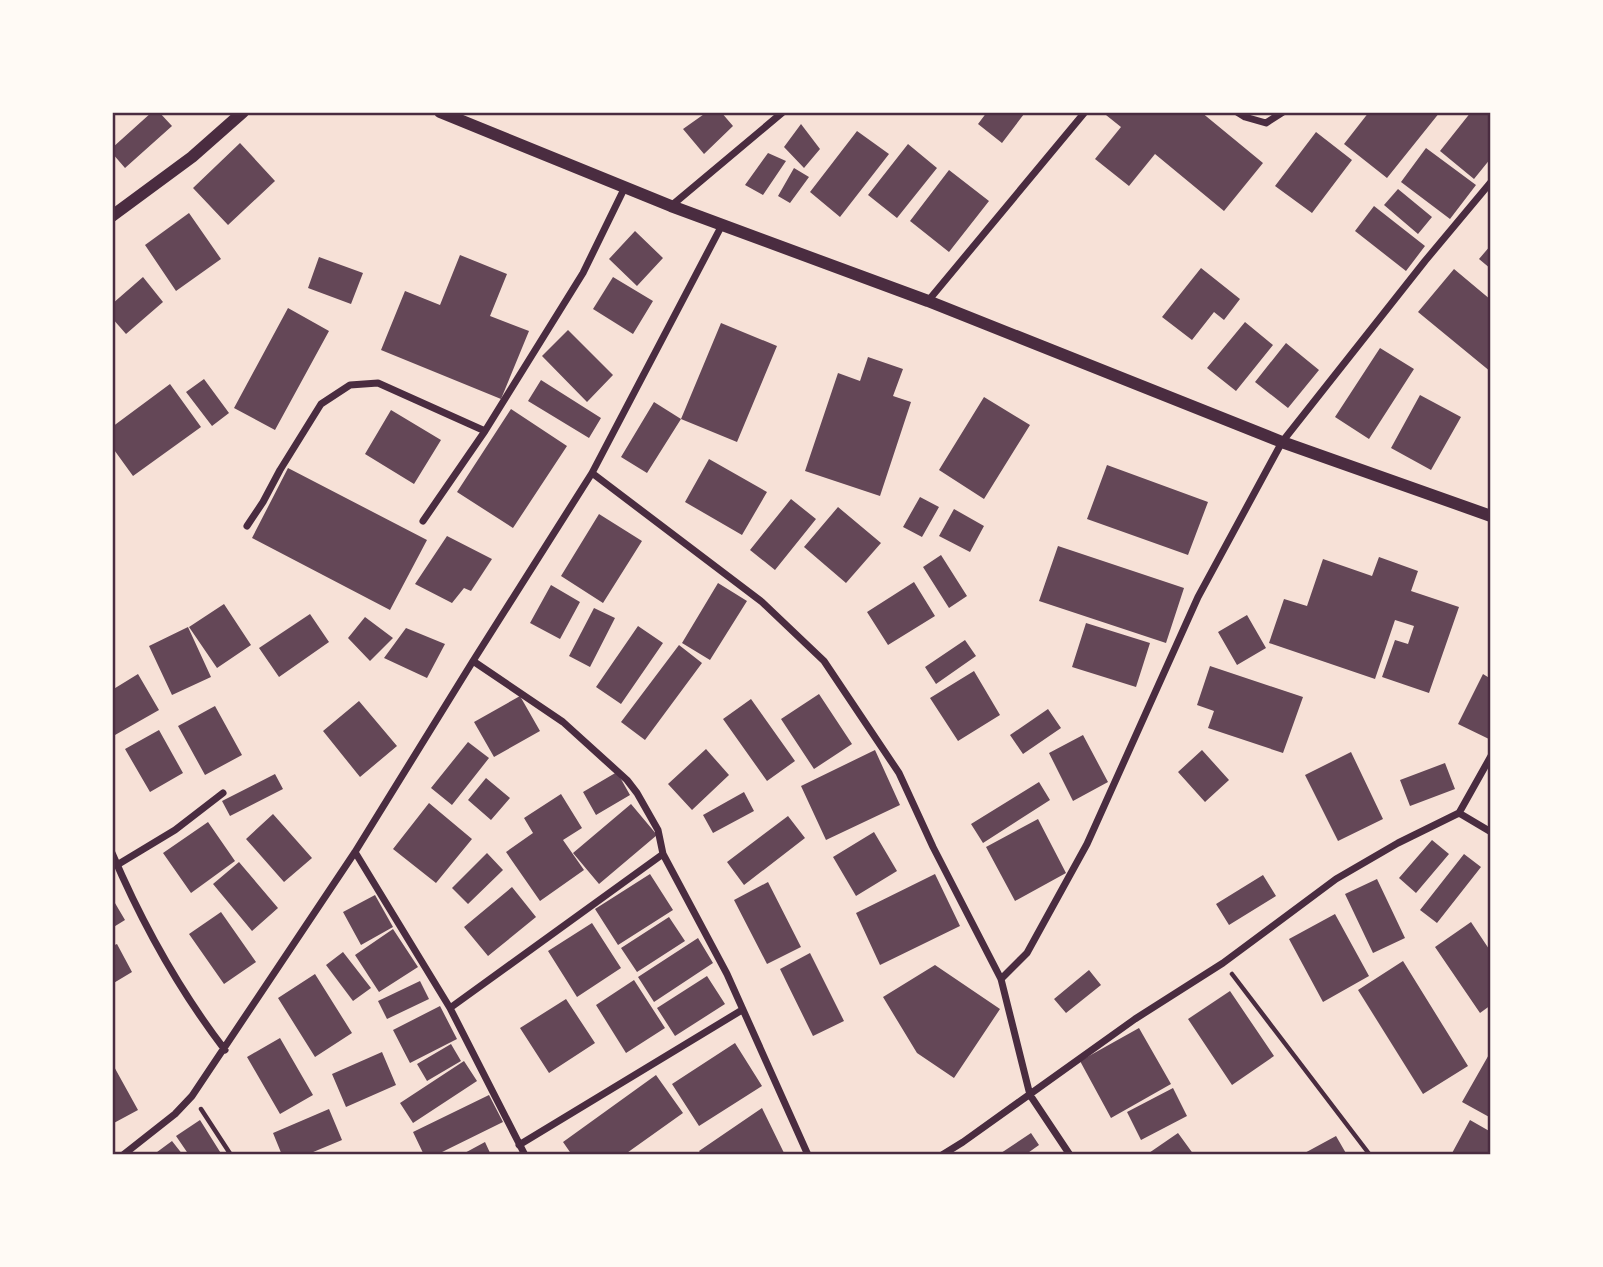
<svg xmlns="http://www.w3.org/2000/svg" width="1603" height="1267" viewBox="0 0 1603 1267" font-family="'Alegreya Sans',sans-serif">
<rect width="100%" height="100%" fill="#f7e1d7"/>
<path fill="#644757" d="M152,112H159L172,126L125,168L112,153V148Z
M707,112H721L733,126L704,154L683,129Z
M987,112H1022L1024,114L1002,143L978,124Z
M1108,112H1201L1263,163L1224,211L1155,154L1129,186L1095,159L1121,127L1106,115Z
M1369,112H1440L1387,178L1344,144Z
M1471,112H1491V158L1474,179L1440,151Z
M801,124L820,149L804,168L784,147Z
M857,131L889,154L840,217L810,192Z
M1316,132L1352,160L1312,213L1275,186Z
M240,143L275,181L228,225L193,188Z
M908,144L937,168L897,218L868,195Z
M1426,148L1476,185L1450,219L1401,182Z
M768,153L786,161L763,195L745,185Z
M794,168L809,177L790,203L778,196Z
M949,170L989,201L949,252L910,221Z
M1398,189L1432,217L1418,234L1384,205Z
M1374,206L1425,246L1406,271L1355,231Z
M189,213L221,259L176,291L145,245Z
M635,231L663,258L637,286L609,259Z
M1491,245V269L1479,259Z
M460,255L507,274L490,316L529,331L501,399L381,350L405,291L440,305Z
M319,257L363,273L351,304L308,288Z
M1201,268L1240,299L1224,320L1214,312L1192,340L1162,317Z
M1454,269L1491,300V372L1418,312Z
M143,277L163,302L126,334L112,318V304Z
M613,277L653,301L633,334L593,309Z
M288,308L329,331L275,430L234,408Z
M1245,322L1273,345L1236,391L1207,368Z
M721,323L777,346L737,442L681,419Z
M568,330L613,375L587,402L542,356Z
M1286,343L1319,370L1288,408L1255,382Z
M1380,348L1414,369L1369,439L1335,417Z
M868,357L903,369L893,396L911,402L880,496L805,471L838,373L860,381Z
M204,379L229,413L212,426L186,392Z
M541,380L601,418L589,438L528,401Z
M170,384L201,427L133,476L112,447V427Z
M1420,395L1461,417L1431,470L1391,448Z
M984,397L1030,425L984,499L939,470Z
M654,402L681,419L647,473L621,457Z
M511,409L567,446L513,528L457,492Z
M391,410L441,440L414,484L365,454Z
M709,459L767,492L742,535L685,502Z
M1107,465L1208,502L1188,555L1087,519Z
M288,468L427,540L390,610L252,538Z
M920,497L939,507L922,537L903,527Z
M791,499L816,519L775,570L750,550Z
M838,507L881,543L846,583L804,547Z
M954,509L984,526L970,552L939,536Z
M599,514L642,541L603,603L561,576Z
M447,536L492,559L471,591L464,588L452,603L415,584Z
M1058,546L1184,588L1166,643L1039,601Z
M941,555L967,596L949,608L923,567Z
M1379,557L1418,571L1411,591L1459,607L1429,693L1382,677L1395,640L1408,644L1414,626L1395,620L1375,679L1269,643L1284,599L1307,606L1323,559L1372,576Z
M914,582L935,616L888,645L867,612Z
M718,583L747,601L710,660L682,643Z
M551,585L580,602L560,639L530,623Z
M224,604L251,645L217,668L189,627Z
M594,608L615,618L590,667L569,656Z
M310,614L329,642L279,677L259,648Z
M1247,615L1266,648L1237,665L1218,632Z
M365,617L393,638L370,661L348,638Z
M1086,623L1150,643L1136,687L1072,667Z
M638,626L663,643L621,704L596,687Z
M188,627L211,677L172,695L149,646Z
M406,628L445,644L427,678L384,658Z
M965,640L976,656L936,684L925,667Z
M679,645L702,663L645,740L621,722Z
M1210,666L1303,697L1283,753L1208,728L1214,711L1197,705Z
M974,671L1000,715L958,741L930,698Z
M138,674L159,710L115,735L112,729V690Z
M1483,674L1491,679V740L1458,724Z
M819,694L852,744L814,769L781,719Z
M520,696L540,731L494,757L474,722Z
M751,699L795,761L767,781L723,719Z
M359,701L397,746L360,777L323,731Z
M215,706L242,755L205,775L178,726Z
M1048,709L1061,728L1023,754L1010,735Z
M159,730L183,773L150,792L125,749Z
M1083,735L1108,782L1073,801L1049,753Z
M468,742L489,758L452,805L431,788Z
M706,749L729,775L692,810L668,784Z
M875,750L900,805L826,840L801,786Z
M1202,750L1229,780L1205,802L1178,772Z
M1351,752L1383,819L1338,841L1305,775Z
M1445,763L1455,789L1410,806L1400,780Z
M617,772L630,795L596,815L583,792Z
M275,774L283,789L230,816L222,801Z
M486,778L510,798L491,820L468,800Z
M1039,782L1050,800L983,843L971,824Z
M744,792L754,811L713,833L703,815Z
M561,794L582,828L563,840L584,870L540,901L506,852L533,833L524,818Z
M429,803L472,839L436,883L393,849Z
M631,804L657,835L599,884L573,853Z
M273,814L312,858L284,882L246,839Z
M788,816L805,838L744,885L727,862Z
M1038,819L1066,873L1015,901L986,847Z
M208,822L235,861L191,893L163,853Z
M874,832L897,871L856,896L833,857Z
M1432,840L1449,854L1416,893L1399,878Z
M487,853L503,870L468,904L452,888Z
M1464,854L1481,867L1437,923L1420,910Z
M239,862L278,908L252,931L213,884Z
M650,874L673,910L618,945L595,909Z
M935,874L960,926L880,965L856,913Z
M1263,875L1276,896L1229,925L1216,904Z
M1377,879L1405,938L1373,953L1345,894Z
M768,882L801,947L767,964L734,900Z
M512,887L536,917L488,956L464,927Z
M375,895L393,927L361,945L343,912Z
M112,898L125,920L112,928Z
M221,912L256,962L224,984L189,934Z
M1335,914L1369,976L1323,1002L1289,939Z
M669,917L685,941L637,972L621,948Z
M1471,922L1491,952V1005L1480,1013L1435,947Z
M592,923L621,968L577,997L548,951Z
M393,929L418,967L379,992L355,955Z
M698,938L713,963L654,1002L638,977Z
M117,944L132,972L112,984V946Z
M343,952L371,988L353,1001L326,965Z
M810,953L844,1021L813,1036L780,969Z
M1403,961L1468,1066L1423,1094L1358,990Z
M935,965L1000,1009L954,1078L917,1053L883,997Z
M1089,970L1101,985L1066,1013L1054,999Z
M315,974L352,1033L315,1057L278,998Z
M707,976L725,1004L675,1036L657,1008Z
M634,980L665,1028L626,1053L596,1005Z
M420,981L429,999L387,1019L378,1001Z
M1230,991L1274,1056L1232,1085L1188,1019Z
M566,999L595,1043L549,1073L520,1028Z
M440,1006L457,1039L410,1063L393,1030Z
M1139,1028L1171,1084L1111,1118L1080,1061Z
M280,1038L313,1095L280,1114L247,1057Z
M735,1043L762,1086L699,1126L672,1084Z
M451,1044L461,1061L427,1081L417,1064Z
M1491,1051V1118L1462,1102Z
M382,1052L396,1085L346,1107L332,1074Z
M464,1061L477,1081L413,1123L400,1103Z
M112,1063L138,1110L112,1124Z
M656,1075L683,1113L624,1155H572L563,1142Z
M1173,1088L1187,1116L1141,1140L1127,1112Z
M489,1095L503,1122L436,1155H424L413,1132Z
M762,1108L785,1155H702L699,1151Z
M329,1109L342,1140L306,1155H282L273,1133Z
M200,1120L222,1155H189L176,1136Z
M1470,1120L1491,1132V1149L1487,1155H1451Z
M1031,1133L1039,1145L1025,1155H998Z
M1178,1133L1194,1155H1146Z
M1336,1136L1347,1155H1301Z
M172,1141L183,1155H153Z
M485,1142L491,1155H461Z"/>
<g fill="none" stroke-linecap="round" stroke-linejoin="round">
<path stroke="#4a2c40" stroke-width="4.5" d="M1232,974L1370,1155
M201,1109L231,1155"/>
<path stroke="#4a2c40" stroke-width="7" d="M1237,112L1245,117L1266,123L1283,112
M671,206L783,112
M928,301L1085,112
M592,473L762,602L824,661L899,773L933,847L1001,979L1030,1095L1070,1155
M423,521L485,431
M247,526L263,502L280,470L321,404L350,385L378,383L485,431L583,273L625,187
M473,661L563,722L627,780L637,793L658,830L663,854L727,974L808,1155
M1459,813L1491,756
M355,852L450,1008L525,1155
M112,853C142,923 179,990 225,1050
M117,865L175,830L223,793
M1001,979L1027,953L1087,844L1198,597L1282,442L1425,261L1491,182
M450,1008L663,854
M519,1145L742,1010
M123,1155L175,1114L192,1096L355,852L473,661L592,473L722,225
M942,1155L963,1142L1135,1019L1223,963L1336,879L1398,843L1459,813L1491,832"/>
<path stroke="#4a2c40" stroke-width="12" d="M440,112L671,206L928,301L1282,442L1491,516
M112,216L192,157L243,112"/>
</g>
<rect width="1603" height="1267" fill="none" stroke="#fffaf5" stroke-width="228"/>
<rect x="114" y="114" width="1375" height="1039" fill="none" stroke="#4a2c40" stroke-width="2.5"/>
</svg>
